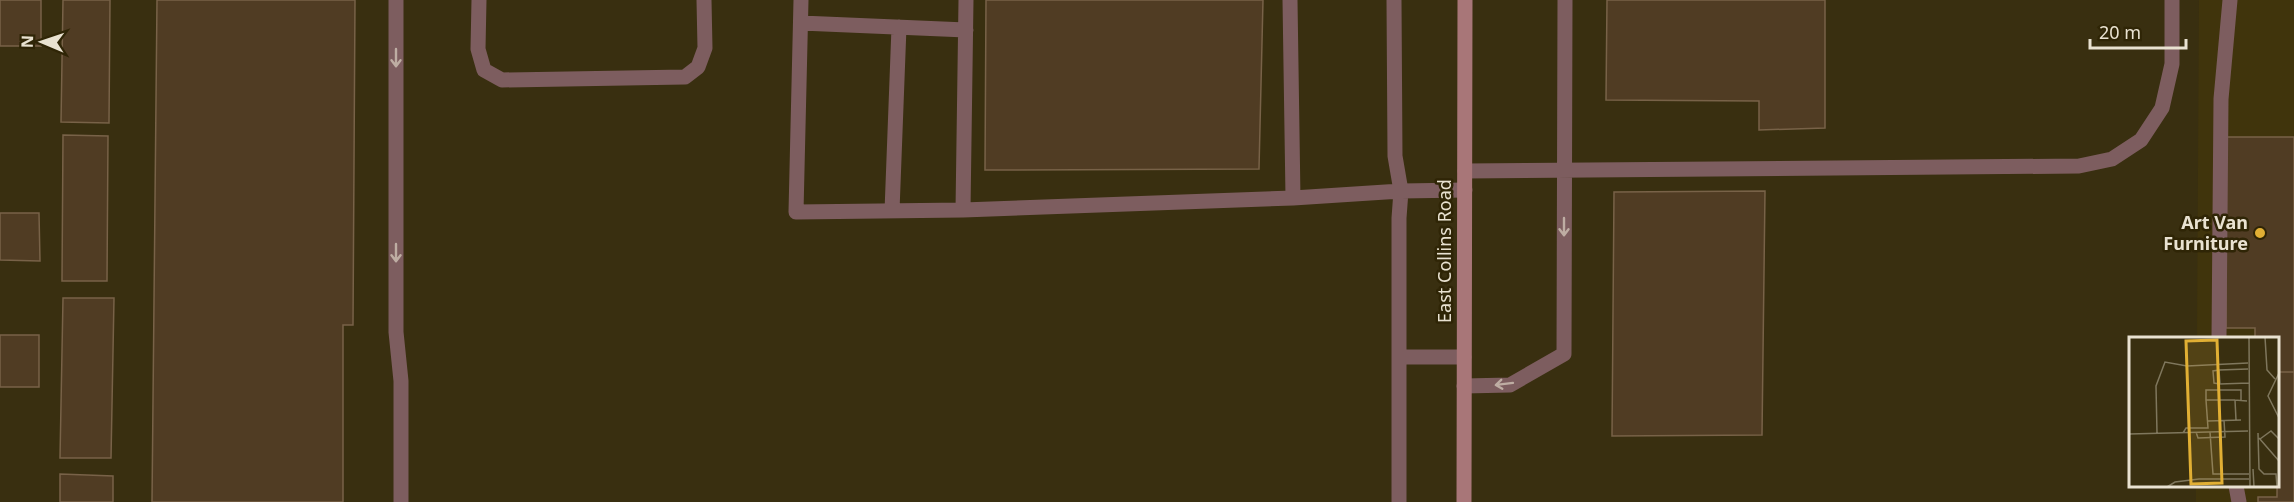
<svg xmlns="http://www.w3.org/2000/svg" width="2294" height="502" viewBox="0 0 2294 502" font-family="'Noto Sans',sans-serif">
<rect width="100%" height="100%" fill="#392f10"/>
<path fill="#40340c" d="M2199,0H2294V502H2196V486H2278V338H2197Z"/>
<path fill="#503c23" stroke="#786248" stroke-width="1.5" d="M0,0H41V46H0Z
M63,0H110L109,123L61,122Z
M157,0H355L353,325H343V502H152Z
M986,0H1263L1259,169L985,170Z
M1607,0H1825V128L1759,130V101L1606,100Z
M63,135L108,136L107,281H62Z
M2226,137H2294V372H2278V338H2255V328H2226Z
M1765,191L1762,435L1612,436L1614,192Z
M0,213H39L40,261L0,260Z
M63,298H114L111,458H60Z
M0,335H39V387H0Z
M2278,372H2294V502H2258V497H2277Z
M60,474L113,476V502H60Z"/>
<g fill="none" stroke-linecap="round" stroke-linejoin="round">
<path stroke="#7d5d5f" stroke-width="15" d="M396,0V332L401,381V502
M479,0L478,49L484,70L502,80L685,77L698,67L705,48L704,0
M801,0L796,212L963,210
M966,0L963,210L1293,198L1401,191L1399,218V502
M1290,0L1293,198
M1394,0L1395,156L1401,191L1465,190
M801,23L966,30
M1465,171L2079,166L2112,159L2141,140L2162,108L2172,64V0
M892,211L899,27
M2219,338L2221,99L2230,0
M1399,357H1464
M1464,386L1510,385L1564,354L1565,0
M2236,486L2239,502"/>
<path stroke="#a87678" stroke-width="15" d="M1464,502L1465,0"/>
</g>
<defs><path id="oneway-shaft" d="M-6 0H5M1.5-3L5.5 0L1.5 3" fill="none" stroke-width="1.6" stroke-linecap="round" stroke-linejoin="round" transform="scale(1.5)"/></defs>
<g stroke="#beada3">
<use href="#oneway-shaft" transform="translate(396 58) rotate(90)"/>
<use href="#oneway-shaft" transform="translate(1564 227) rotate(90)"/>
<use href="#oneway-shaft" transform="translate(396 253) rotate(90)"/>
<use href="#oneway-shaft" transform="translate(1504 384) rotate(173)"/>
</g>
<circle fill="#e1af34" stroke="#2f2506" stroke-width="2" cx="2260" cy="233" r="6"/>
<g text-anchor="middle" stroke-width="5" stroke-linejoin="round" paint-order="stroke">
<g font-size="18" font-weight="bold" fill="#e9e2d1" stroke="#2f2506" text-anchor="end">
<text x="2248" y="229">Art Van<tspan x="2248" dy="21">Furniture</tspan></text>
</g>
<g font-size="18" fill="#e9e2d1" stroke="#2f2506">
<text transform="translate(1445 251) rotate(-90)" y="6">East Collins Road</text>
</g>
</g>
<g transform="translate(2129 337)">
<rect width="150" height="150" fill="#392f10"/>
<path fill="none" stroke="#7f775d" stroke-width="1.5" d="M120,0L121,150M136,0L138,33L146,42M119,32L90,33L91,47L120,46M90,33L84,34L85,46L91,47M150,36L139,59L150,81M77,63V53H112V64M107,83L106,63L118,64M79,84L112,83M67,95L69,101L96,100L95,83M81,95L84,137H120M28,96L27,49L36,25L58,29L119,26M54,96L57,91H79L77,63H106M129,96L130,132L135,137H147L148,150M0,97L119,94M130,101L150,124M131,102L142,94L150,102M124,132L125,150M38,150L46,145L70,142H120"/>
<path fill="#e1af34" fill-opacity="0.15" stroke="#e1af34" stroke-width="3" d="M88,3L93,146L62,147L57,4Z"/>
<rect width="150" height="150" fill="none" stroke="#e9e2d1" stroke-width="3"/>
</g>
<g transform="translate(42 42) rotate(272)" stroke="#2f2506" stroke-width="4.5" paint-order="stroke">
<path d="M0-4.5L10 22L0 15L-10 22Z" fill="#e9e2d1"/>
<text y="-9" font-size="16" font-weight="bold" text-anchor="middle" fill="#e9e2d1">N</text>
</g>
<path d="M2090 39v9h96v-9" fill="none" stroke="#e9e2d1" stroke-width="3"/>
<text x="2099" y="39" font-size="18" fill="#e9e2d1" stroke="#2f2506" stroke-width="4.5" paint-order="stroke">20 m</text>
</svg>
